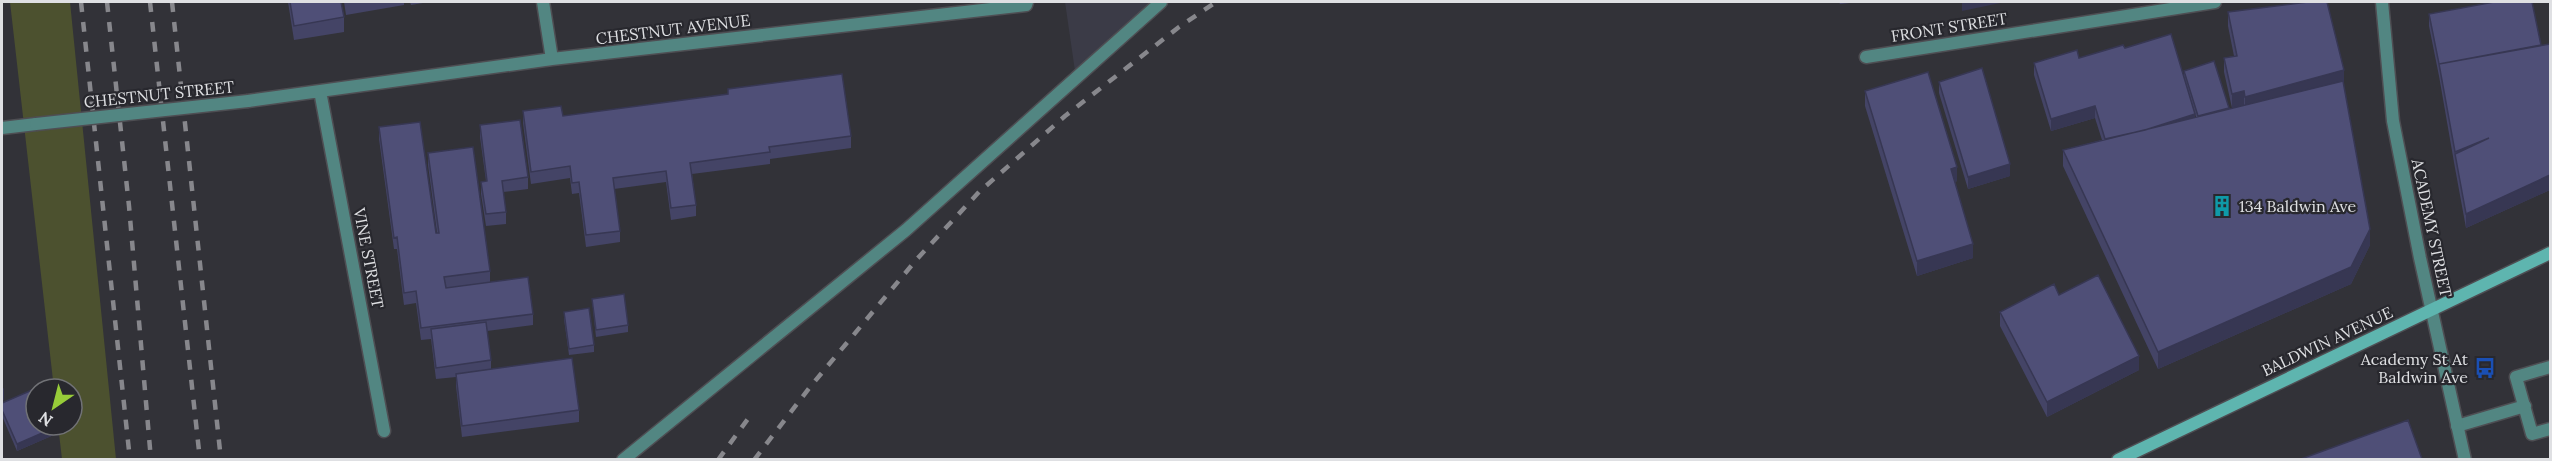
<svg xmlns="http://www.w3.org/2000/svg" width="2552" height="461" viewBox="0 0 2552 461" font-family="Lora,serif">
<rect width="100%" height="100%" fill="#323238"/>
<path fill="#3b3b47" d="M1065,2H1157L1075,71Z"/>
<path fill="#4c512f" d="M10,2H70L116,459H62L58,425H72V389H54Z"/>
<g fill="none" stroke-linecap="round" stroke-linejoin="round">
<defs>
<path id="lane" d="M2550,367L2516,377L2532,434L2550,429
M2457,426L2525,406
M623,460L906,230L1161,2"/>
<path id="street" d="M543,2L552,59
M2382,2L2393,121L2420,258L2465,460
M1866,57L2215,2
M320,91L384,431
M248,101L552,59L1026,5L1027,2
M2,128L36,124"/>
<path id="secondary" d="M2118,460L2550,253"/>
</defs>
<use href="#lane" stroke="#4e4e53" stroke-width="15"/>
<use href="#street" stroke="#4e4e53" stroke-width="15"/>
<use href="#secondary" stroke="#4e4e53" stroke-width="15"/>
<use href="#lane" stroke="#528682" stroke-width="12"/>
<use href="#street" stroke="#528682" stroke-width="12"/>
<use href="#secondary" stroke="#5eb5af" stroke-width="12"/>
<path stroke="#87878c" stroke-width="4.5" stroke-dasharray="10 10" stroke-linecap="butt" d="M81,2L130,460
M107,2L129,206L151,460
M150,2L200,460
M172,2L221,460
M718,460L750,416
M754,460L810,387L917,259L979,192L1065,116L1179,27L1216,2"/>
<defs>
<path id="street-bridge" d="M36,124L248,101"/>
</defs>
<use href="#street-bridge" stroke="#4e4e53" stroke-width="15" stroke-linecap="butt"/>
<use href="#street-bridge" stroke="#528682" stroke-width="12"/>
</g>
<path fill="#446" d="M288,2H341L344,17V32L294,40Z
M344,2H404V5L346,15Z
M410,2H429L411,5Z
M1839,2H1859L1840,4Z
M2228,12L2344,84H2343L2370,245L2351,284L2158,369L2063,166V150L2102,140L2095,118L2051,131L2034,75V63L2079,58L2125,48L2195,117H2196L2184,77V71L2229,109L2232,108L2224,72V58L2234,56L2228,26Z
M2429,14L2541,46L2550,44V190L2466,228L2455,168L2439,76L2429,26Z
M2,51L3,64V76H2Z
M1939,82L2010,176L1968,189L1939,93Z
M728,89L851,136V148L770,159V164L692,174L696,205V216L671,220L666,182L614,189L620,231V242L586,247L579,193L572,194L570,178L531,184L523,123V111L563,116L728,94Z
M1865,91L1957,181L1955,182L1973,258L1917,276L1865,106Z
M480,125L528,177V189L503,192L506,212V224L486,226L481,194V182L486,181L480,137Z
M379,127L436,233H437L428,165V153L490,271V282L533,314V325L487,331L491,360V369L579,410V422L462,437L456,386V377L436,379L431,339L421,340L416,303L404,305L397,249H394L379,139Z
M592,299L628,325V332L596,337Z
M564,312L594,345V352L569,355L564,319Z
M2000,312L2139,370L2047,417L2000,326Z
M2,403L56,434L17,451L2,416Z"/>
<path fill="#373753" d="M1962,2H2005L1962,11Z
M2344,70V84L2245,111V97Z
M2244,91V106L2232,108V94Z
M2095,106V118L2051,131V119Z
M2195,114V126L2106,141Z
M2010,164V176L1968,189V177Z
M1957,167V181L1951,184V169Z
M2550,175V190L2466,228V214Z
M2370,229V245L2351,284L2158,369V352Z
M1973,244V258L1917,276V261Z
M2139,356V370L2047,417V402Z
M4,388V400L2,401V389Z
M56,427V434L17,451V444Z"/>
<path fill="#4f4f77" stroke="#373753" stroke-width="1.5" d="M290,2H341L344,17L294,26Z
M2308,2H2327L2344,70L2245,97L2244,91L2232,94L2224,58L2237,56L2228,12Z
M2494,2H2532L2541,45L2439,64L2429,14Z
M2171,34L2195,114L2145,130L2105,139L2095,106L2051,119L2034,63L2077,50L2079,58L2123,45L2125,48Z
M2550,44V175L2466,214L2455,154L2489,138L2455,152L2439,64Z
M2214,61L2229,108L2198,116L2184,71Z
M1982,68L2010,164L1968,177L1939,82Z
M1928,72L1957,167L1951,169L1973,244L1917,261L1865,91Z
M842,74L851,136L769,147L770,152L690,163L696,205L671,208L666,171L613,178L620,231L586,235L579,182L572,183L570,166L531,172L523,111L561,106L563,116L728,94V89Z
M2343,81L2370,229L2351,267L2158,352L2063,150Z
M520,120L528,177L502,181L506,212L486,214L481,182L487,181L480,125Z
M420,122L436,233H439L428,153L473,147L490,271L444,277L446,288L528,277L533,314L421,328L416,291L404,293L397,237L394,238L379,127Z
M2098,275L2139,356L2047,402L2000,312L2054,284L2059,295Z
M624,294L628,325L596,330L592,299Z
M589,308L594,345L569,349L564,312Z
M486,322L491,360L436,368L431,329Z
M572,358L579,410L462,426L456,374Z
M39,387V389H36V425H55L56,427L17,444L2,410V403Z
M2408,420L2422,459H2301Z"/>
<defs>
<symbol id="building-bare" viewBox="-9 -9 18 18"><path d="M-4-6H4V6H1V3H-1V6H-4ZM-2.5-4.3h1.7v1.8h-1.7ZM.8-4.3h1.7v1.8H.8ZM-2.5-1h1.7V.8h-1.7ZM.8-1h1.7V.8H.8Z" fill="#0f9aa8" stroke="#28282e" stroke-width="2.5" paint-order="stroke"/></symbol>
<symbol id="bus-bare" viewBox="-9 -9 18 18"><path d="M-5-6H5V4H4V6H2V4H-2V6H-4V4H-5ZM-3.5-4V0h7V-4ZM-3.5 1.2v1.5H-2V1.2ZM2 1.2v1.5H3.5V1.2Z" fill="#1a4fb4" stroke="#28282e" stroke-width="2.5" paint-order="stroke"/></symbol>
</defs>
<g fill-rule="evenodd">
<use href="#building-bare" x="2207" y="191" width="30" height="30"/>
<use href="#bus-bare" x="2470" y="353" width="30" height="30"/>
</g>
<g text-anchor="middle" stroke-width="4.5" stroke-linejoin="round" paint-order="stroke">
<g font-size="16" fill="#dfe0e3" stroke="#28282e">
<text transform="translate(1949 27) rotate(-9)" y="6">FRONT STREET</text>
<text transform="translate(673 29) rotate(-7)" y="6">CHESTNUT AVENUE</text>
<text transform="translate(159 94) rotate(-6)" y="6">CHESTNUT STREET</text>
<text transform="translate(2432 228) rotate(78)" y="6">ACADEMY STREET</text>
<text transform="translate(369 258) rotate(79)" y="6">VINE STREET</text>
<text transform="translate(2327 341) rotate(-25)" y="6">BALDWIN AVENUE</text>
</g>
<g font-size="16" fill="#dfe0e3" stroke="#28282e" text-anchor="start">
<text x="2239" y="212">134 Baldwin Ave</text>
<text x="2468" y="365" text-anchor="end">Academy St At<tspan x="2468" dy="18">Baldwin Ave</tspan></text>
</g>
</g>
<rect width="2552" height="461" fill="none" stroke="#dfe0e3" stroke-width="6"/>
<g transform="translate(54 407) rotate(215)"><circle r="28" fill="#28282e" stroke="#717276" stroke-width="1.5"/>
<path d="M0-4.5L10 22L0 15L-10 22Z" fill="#97cc39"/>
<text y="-9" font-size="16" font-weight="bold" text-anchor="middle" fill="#dfe0e3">N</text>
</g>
</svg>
